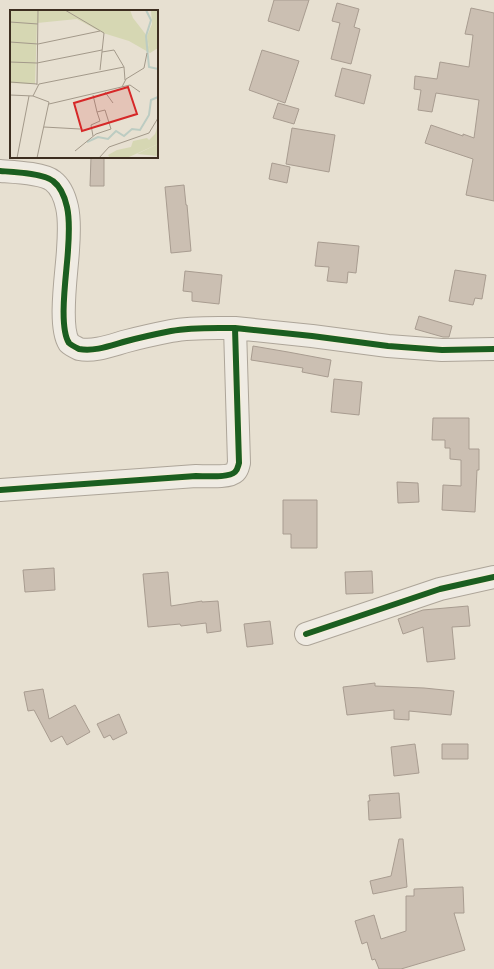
<svg xmlns="http://www.w3.org/2000/svg" width="494" height="969" viewBox="0 0 494 969" font-family="'Roboto Serif',serif">
<rect width="100%" height="100%" fill="#e7e0d1"/>
<path fill="#cbbfb2" stroke="#a89c90" d="M274,0H309L299,31L268,21Z
M337,3L359,9L354,27L360,29L351,64L331,59L340,23L332,21Z
M471,8L494,13V201L466,195L473,159L425,143L431,125L463,136V134L474,138L479,100L436,93L432,112L418,110L421,90L414,89L415,76L437,79L440,62L469,67L473,35L465,34Z
M262,50L299,61L285,103L249,90Z
M342,68L371,75L364,104L335,96Z
M278,103L299,109L294,124L273,118Z
M292,128L335,135L329,172L286,164Z
M91,157H104V186H90Z
M272,163L290,167L287,183L269,179Z
M184,185L186,205H187L191,251L171,253L165,187Z
M318,242L359,246L356,273L348,272L347,283L327,281L329,267L315,266Z
M455,270L486,275L482,299L475,298L473,305L449,301Z
M185,271L222,275L219,304L192,301V292L183,291Z
M419,316L452,326L449,337H443L415,329Z
M253,346L288,352L331,360L328,377L302,372L303,368L251,360Z
M334,379L362,382L359,415L331,412Z
M433,418H469V449H479V470H477L475,512L442,510L443,485L461,486V460L450,459V448H445V440H432Z
M397,482L418,483L419,502L398,503Z
M283,500H317V548H291V534H283Z
M54,568L55,590L25,592L23,570Z
M372,571L373,593L346,594L345,572Z
M168,572L171,606L202,601V602L218,601L221,631L207,633L206,623L181,626L180,624L148,627L143,574Z
M468,606L470,626L452,627L455,659L427,662L423,627L403,634L398,619L423,610Z
M270,621L273,644L247,647L244,624Z
M375,683V686L424,688L454,691L451,715L409,711V720L394,719V710L347,715L343,687Z
M43,689L49,719L75,705L90,732L67,745L62,736L51,742L34,710L28,711L24,692Z
M119,714L127,733L113,740L110,735L104,738L97,724Z
M415,744L419,773L394,776L391,747Z
M442,744H468V759H442Z
M399,793L401,818L369,820L368,801H370L369,795Z
M399,839H403L407,887L373,894L370,881L391,876Z
M463,887L464,913H454L465,950L401,969H379L375,959L372,960L367,942L362,944L355,921L374,915L381,939L406,931V896H414V889Z"/>
<g fill="none" stroke-linecap="round" stroke-linejoin="round">
<defs>
<path id="minor" d="M0,171C13,172 43,173 53,181C61,187 65,198 67,207C70,220 69,236 68,250C67,271 58,326 69,343C71,345 77,348 79,349C95,352 112,345 127,341C142,337 156,334 171,331C192,327 214,328 235,328
M0,490L196,476C206,476 229,478 235,472C238,469 238,466 239,463L235,328L312,336L388,346L442,350L494,349
M306,634L440,589L494,577"/>
</defs>
<use href="#minor" stroke="#ada599" stroke-width="24"/>
<use href="#minor" stroke="#efebe3" stroke-width="22"/>
<defs>
<path id="cycleway" d="M0,171C13,172 43,173 53,181C61,187 65,198 67,207C70,220 69,236 68,250C67,271 58,326 69,343C71,345 77,348 79,349C95,352 112,345 127,341C142,337 156,334 171,331C192,327 214,328 235,328
M0,490L196,476C206,476 229,478 235,472C238,469 238,466 239,463L235,328L312,336L388,346L442,350L494,349
M306,634L440,589L494,577"/>
</defs>
<use href="#cycleway" stroke="#f7eed8" stroke-width="8"/>
<use href="#cycleway" stroke="#1b5e20" stroke-width="6"/>
</g>
<g transform="translate(10 10)">
<rect width="148" height="148" fill="#e7e0d1"/>
<path d="M141,0H148V38L140,43L137,26L142,14ZM148,115V134L119,147L100,148L98,145L107,140L121,137L123,131L137,128L139,130L145,124Z" fill="#d6d7b3"/>
<path d="M0,0H120L123,8L137,26L140,43L119,31L93,23L67,9L27,13L25,74L0,73ZM148,134V146L127,144Z" fill="#d6d7b3"/>
<path fill="none" stroke="#bcccc2" stroke-width="2" d="M136,0L141,10L136,26L139,57L148,59M77,132L88,127L98,129L106,121L114,126L122,119L130,120L139,105L141,90L148,87"/>
<path fill="none" stroke="#a3998a" stroke-width="1" d="M55,0L94,23L90,60M0,12L28,14M0,32L28,34L90,21M92,42L104,40L114,57L115,70M0,52L27,53L92,40M0,72L27,74M27,75L28,0M112,77L116,69L134,58L137,43M95,82L103,93M0,85L23,86L39,92L27,148M23,86L29,74L114,57M39,94L120,75L130,82M34,117L70,119M83,126L81,115L90,111L87,102M65,141L86,124L101,119L95,100L87,102L83,85M7,148L19,86M89,148L99,137L139,123L148,108"/>
<path fill="#d62828" fill-opacity="0.15" stroke="#d62828" stroke-width="2" d="M118,77L127,104L72,121L64,93Z"/>
<rect width="148" height="148" fill="none" stroke="#3d2e20" stroke-width="2"/>
</g>
</svg>
